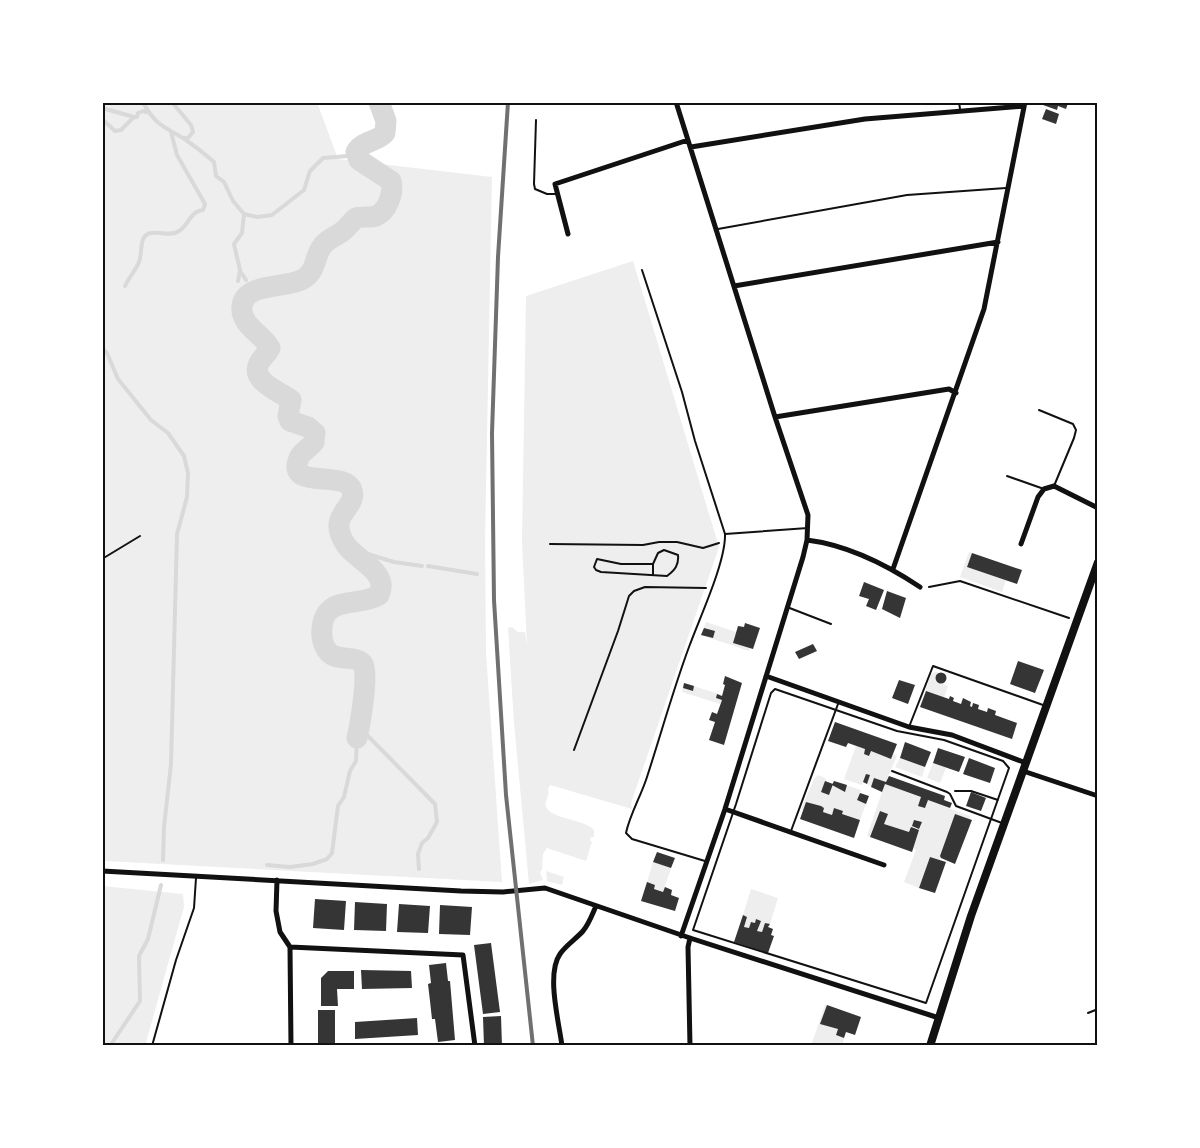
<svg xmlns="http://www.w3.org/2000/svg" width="1200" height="1148" viewBox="0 0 1200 1148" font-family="'Public Sans',sans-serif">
<rect width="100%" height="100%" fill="#fff"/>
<path fill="#eee" d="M102,102H317L338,159L492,177L485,541L486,653L502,882L105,861L102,785Z
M633,261L719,547L631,803L632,809L550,785L548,789C550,797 544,801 546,807C551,819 584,819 594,830V837H591L590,841L592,842L586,861L547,848L543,854L542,870L540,872L543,880L529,884L514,723L508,628L512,627L518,632H525L527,646L522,542L526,296Z
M969,552L972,553L967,567L1006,580L1002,592L960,577Z
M706,622L736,632L733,643L750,648L749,651L701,635Z
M935,672H938L935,681L948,686L944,698L925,692L931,674Z
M684,683L722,695H717L716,698L722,700L720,704L682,692Z
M856,746L865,749L864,754L869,756L871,751L891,759L893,754L897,756L885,784L970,816V819L955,814L940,860L930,857L919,888L904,882L916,850L913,848L919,831L909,832L884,824L887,814L880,811L870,837L867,836L882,792L863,782L862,785L844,779Z
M900,758L925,767L922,777L895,767Z
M933,763L946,768L940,783L927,778Z
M818,775L825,778L827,782L825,781L821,792C836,782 844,784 861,790L857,800L866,804L860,820L842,814L843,811L834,808L832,815L823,812L824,808L806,802L803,810L801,809L814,779Z
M653,862L671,868L663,892L654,889L655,885L647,882Z
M546,871L564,877L562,885L547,881Z
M102,886L183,894L184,907L145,1046H102Z
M751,889L778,898L770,924L765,923L762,932L757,931L760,921L756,919L755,923L751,922L749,928L744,927L747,917L743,915Z
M825,1005H827L821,1023L838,1029L836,1035L844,1038L842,1046H811Z"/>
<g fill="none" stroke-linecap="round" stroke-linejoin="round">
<path stroke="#d9d9d9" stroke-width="4" d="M143,102C155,126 166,127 186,140C196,147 205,154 214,162L216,176L224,182L233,201L244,214L257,217L272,215L304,190L310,171L323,158L348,156
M172,102L191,125L193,132L188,138H184
M102,108L134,117
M102,119L115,131L121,130L134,117H137L138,113L143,111L146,112
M240,271L246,280
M238,281L240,270L234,244L242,233L244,214
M125,286C129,277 136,270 139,262C143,253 138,235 151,233C160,231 170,237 179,231C189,225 190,211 203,210L205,204L177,155L171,132
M102,348L107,353L118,379L151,420L168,433L184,456L188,473L187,497L177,534L171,764L164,827L163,860
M353,552H361L394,562L422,566
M428,566L477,574
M360,724L362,730L435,804L437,822L428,838L422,843L418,854L419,869
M267,865L290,867L313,864L327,859L332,853L338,806L344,797L350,771L356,761L357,738
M110,1046L140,1001L139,956L148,939L161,885"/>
<path stroke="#d9d9d9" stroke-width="21" d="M357,738C360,725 369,673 363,664C357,656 341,660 332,655C319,647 318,619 331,609C343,600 364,604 379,595C390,572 356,560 346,545C325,514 358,509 352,490C345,469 285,491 299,458C302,451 310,448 314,442L315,433L308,427L290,421L288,416L291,400C279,391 250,381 259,363C262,357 267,355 270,348C263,334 240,326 242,306C245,282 287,289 303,279C316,272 314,259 321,248C326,239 336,237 343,231C348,227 351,222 356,218C362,216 370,218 376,216C388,211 394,192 391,181L359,160L356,152C362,141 377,142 385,133L386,121L379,102"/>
</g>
<path fill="#353535" d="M1045,102H1065L1068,103L1066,109L1058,106L1057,110L1043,105Z
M1046,109L1059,114L1056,124L1042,119Z
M972,553L1022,570L1017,584L967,567Z
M864,582L884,590L876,610L866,606L869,599L859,596Z
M887,591L906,598L900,618L882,609Z
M745,623L760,628L753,649L733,643L738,626L744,627Z
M704,628L715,631L713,638L701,635Z
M813,644L817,651L799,659L795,652Z
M1018,661L1044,670L1035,693L1010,684Z
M935.5 678a5.5 5.5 0 1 1 11 0a5.5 5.5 0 1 1-11 0Z
M725,676L742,683L724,745L709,740L715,722L709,720L712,712L717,714L722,700L716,698L717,694L722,696L725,685L723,684Z
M899,680L915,685L908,704L892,698Z
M684,683L694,686L693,691L683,688Z
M926,691L949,699L950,696L954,698L953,701L961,704L963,698L971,702L970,706L972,707L973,703L979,705L978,709L987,712L988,708L996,711L995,715L1017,723L1012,739L920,707Z
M835,722L897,744L891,759L871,751L869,756L864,754L865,749L848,743L846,747L828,741Z
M905,742L931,752L925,767L900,758Z
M938,748L965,757L959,772L933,763Z
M969,758L995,768L990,783L963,774Z
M866,774L870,775L867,784L863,782Z
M889,776L945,796L944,800L952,803L950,808L928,800L925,808L918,806L921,797L885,784L882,792L871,787L874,778L886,782Z
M825,781L833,784L829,795L821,792Z
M834,781L847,785L845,792L832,785Z
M971,792L986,798L981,811L966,806Z
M860,793L869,796L866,804L857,800Z
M806,802L821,806L824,808L823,812L832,815L834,808L843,811L842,814L860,820L854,838L800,819Z
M880,811L888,814L884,824L909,832L911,827L919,830L912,852L870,837Z
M955,814L972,820L955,864L941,858L940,856Z
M914,820L922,822L919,829L912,826Z
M657,852L675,858L671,868L653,862Z
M930,857L946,862L935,893L919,888Z
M647,882L655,885L654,889L663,892L665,887L672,890L671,895L679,898L675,911L641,901Z
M315,899L346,901L344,930L313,928Z
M355,902L387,904L386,931L354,930Z
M399,904L430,906L428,933L397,932Z
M440,905L472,907L470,935L439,934Z
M743,915L747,917L744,927L749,928L751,922L755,923L756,919L761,921L757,931L762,932L765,923L770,924L768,927L773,929L771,935L774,936L768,953L734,942Z
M491,943L500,1012L483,1014L474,945Z
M446,963L448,981H450L455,1040L438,1042L435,1019H432L430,1001L428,984L431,983L429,965Z
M361,970L411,971L412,988L362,989Z
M328,971H354V989H337L338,1006H321V978Z
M827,1005L861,1017L855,1035L846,1032L844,1038L836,1035L838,1029L820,1024Z
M318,1010H335V1046H318Z
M501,1016L502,1046H484L483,1017Z
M417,1018L418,1035L355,1039V1022Z"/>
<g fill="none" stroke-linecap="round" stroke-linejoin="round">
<path stroke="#111" stroke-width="2" d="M550,544L643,545L659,542H677L703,548L719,543
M102,559L140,536
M653,574V564L658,553L664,550L678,555C679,565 675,570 667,576L601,572L596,570L594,567L597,559L621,564H653
M929,587L960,581L1069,618
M775,689L897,731L944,740L1003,761L1009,768L926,1003L693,930L736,804L771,693Z
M102,699V738
M574,750L618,631L629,596L634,591L645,587L706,588
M955,791H971L998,800"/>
<path stroke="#111" stroke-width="2" d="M959,102L960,109
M536,120L534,184L535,189L547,194H558
M718,229L907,195L1006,188
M642,270L682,392L695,441L725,534
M1039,410L1073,424L1076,430L1074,438L1054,486
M1007,476L1044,489
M787,607L831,624
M909,727L933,666L1043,705
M892,771L947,792L950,794L956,806L1002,823
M791,831L838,704
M705,861L632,839L626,833C630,814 641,796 647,777C661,734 673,690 689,647C699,619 726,562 725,534L808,528
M1088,1013L1098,1009
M152,1046L176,960L194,908L196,878"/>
<path stroke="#111" stroke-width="5" d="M676,102L775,417L808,515L807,540L803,557L725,809L681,936
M691,147L865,119L1024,106
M568,234L555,184L688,140
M734,286L998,242
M775,417L949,389L956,393
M807,540C847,545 887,565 920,587
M1021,544L1038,497L1044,489L1054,486L1098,508
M893,569L984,309L1025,102
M766,676L909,727L952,735L1026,763
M1023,771L1098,796
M725,809L884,865
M102,871L461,891L503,892L545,888L690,938L939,1018
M277,880L276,911L280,932L290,947L291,1046
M690,938L688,947L690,1046
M290,947L463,955L475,1046
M562,1046C559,1022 546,974 560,954C566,945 576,939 583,931C589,924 592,915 596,906"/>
<path stroke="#111" stroke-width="8" d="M930,1046L971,916L1098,562"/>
<path stroke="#707070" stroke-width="4" d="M508,102L498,257L492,433L494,600L506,795L533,1046"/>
</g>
<rect width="1200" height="1148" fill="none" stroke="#ffffff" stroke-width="207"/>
<rect x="104" y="104" width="992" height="940" fill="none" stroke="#111" stroke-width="2"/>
</svg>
